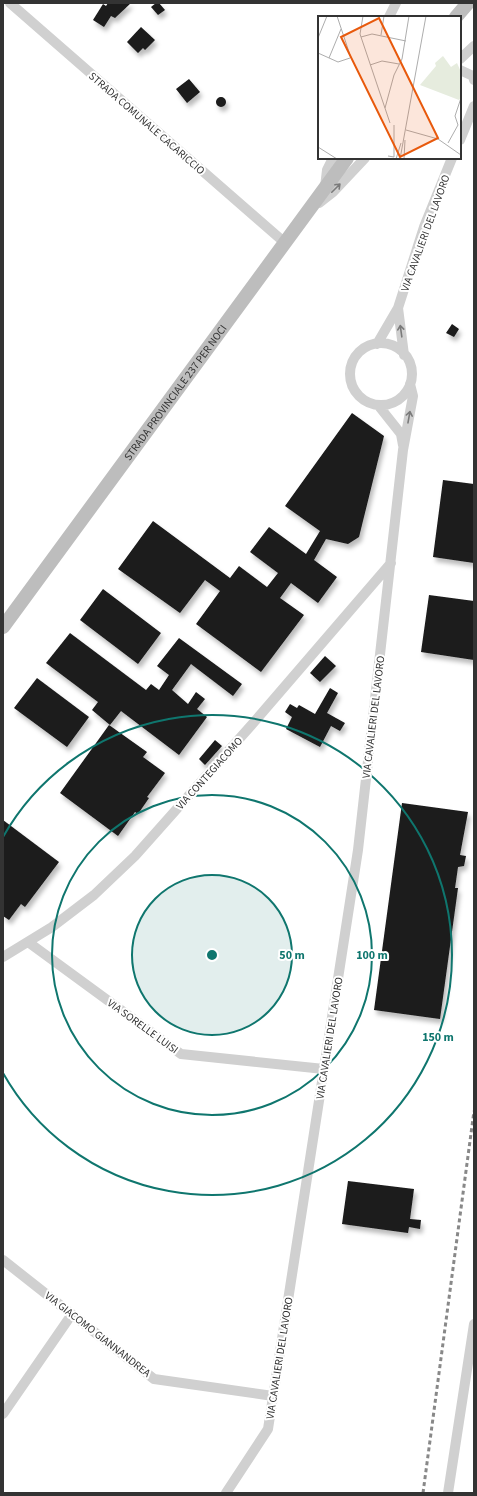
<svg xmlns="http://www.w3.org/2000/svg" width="477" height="1496" viewBox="0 0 477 1496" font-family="'Source Sans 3',sans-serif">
<defs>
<filter id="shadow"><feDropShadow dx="2.5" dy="4.5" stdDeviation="2" flood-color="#0004"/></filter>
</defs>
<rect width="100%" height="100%" fill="#fff"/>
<path fill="#1a1a1a" filter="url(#shadow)" d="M108,3H131L115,18L111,16L104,27L93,20L103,4L106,6Z
M156,3H159L165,10L158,15L151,7Z
M141,27L155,40L145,50L143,48L138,53L127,42Z
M189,79L200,92L187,103L176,89Z
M216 102a5 5 0 1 1 10 0a5 5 0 1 1-10 0Z
M452,324L459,329L454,337L446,333Z
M352,413L384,436L359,537L348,544L326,539L314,560L337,577L318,603L291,583L280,598L304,615L261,672L196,624L220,591L205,580L180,613L118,569L153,521L230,578L239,566L267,587L278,573L250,552L269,527L306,554L320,531L285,506Z
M443,480L474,484V563L433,557Z
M103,589L161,633L138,664L80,620Z
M429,595L474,601V660L421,652Z
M70,633L146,690L151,684L159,690L169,675L157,666L179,638L242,684L233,696L191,664L172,690L188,704L196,692L205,699L197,709L207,717L179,755L121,711L110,725L92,710L98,702L46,663Z
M325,656L336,666L320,682L310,673Z
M37,678L89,717L67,747L14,708Z
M330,688L338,693L327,713L345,723L340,731L331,726L320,747L286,729L292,717L285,712L290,704L297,708L299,705L315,714Z
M109,725L147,752L143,757L165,773L147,797L149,798L138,814L135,812L118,836L60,793Z
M215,740L222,746L205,765L199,759Z
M402,803L468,812L460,855L466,856L464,866L458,867L455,888H458L440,1019L374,1010Z
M3,820L59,862L25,907L21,904L9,920L3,916Z
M348,1181L414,1189L410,1219L421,1220L420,1229L409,1227L408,1233L342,1224Z"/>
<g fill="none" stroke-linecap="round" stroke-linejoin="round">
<path stroke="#d0d0d0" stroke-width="10" d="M10,3L284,242
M389,17L396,3
M460,59L474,46
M460,70L473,76L474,80
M460,140L474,106
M325,187L327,170L333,158
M319,203L333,192L365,158
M398,308L404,355
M350 374a31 31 0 1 1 62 0a31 31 0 1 1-62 0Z
M377,344L398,308L424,227L452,158
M378,405L401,434L403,445
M28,942L181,1054L324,1069
M3,957L52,927L94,895L135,856L255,721L391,563
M3,1260L154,1379L273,1396
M3,1414L72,1314
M226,1493L268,1429L358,850L403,450L413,396L410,384
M448,1493L474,1324"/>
<g stroke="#bdbdbd" stroke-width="14">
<path d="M456,17L468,3"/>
<path id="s1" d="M3,627L347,158"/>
</g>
<path stroke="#888" stroke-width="3" stroke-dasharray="4 3" stroke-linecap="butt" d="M423,1493L474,1111"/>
</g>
<defs><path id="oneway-shaft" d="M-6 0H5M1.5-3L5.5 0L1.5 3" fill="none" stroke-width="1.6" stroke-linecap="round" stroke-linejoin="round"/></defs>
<g stroke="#7a7a7a">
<use href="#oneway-shaft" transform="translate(336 188) rotate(-45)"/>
<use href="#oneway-shaft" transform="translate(401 331) rotate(-98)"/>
<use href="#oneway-shaft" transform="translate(409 417) rotate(-80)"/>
</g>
<circle cx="212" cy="955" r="80" fill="#0f766e" fill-opacity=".12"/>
<g fill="none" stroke="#0f766e" stroke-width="2">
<circle cx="212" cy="955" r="80"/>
<circle cx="212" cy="955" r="160"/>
<path d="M3 837A240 240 0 1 1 3 1073"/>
</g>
<g text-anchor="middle" stroke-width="4" stroke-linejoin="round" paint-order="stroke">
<g font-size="11" fill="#333" stroke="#fff">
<text transform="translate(147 123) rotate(41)" y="4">STRADA COMUNALE CACARICCIO</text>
<text transform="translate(425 233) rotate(-70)" y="4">VIA CAVALIERI DEL LAVORO</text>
<text dy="4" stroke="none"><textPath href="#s1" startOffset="291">STRADA PROVINCIALE 237 PER NOCI</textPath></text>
<text transform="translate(373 717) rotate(-83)" y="4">VIA CAVALIERI DEL LAVORO</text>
<text transform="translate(209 773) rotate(-48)" y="4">VIA CONTEGIACOMO</text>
<text transform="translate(143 1026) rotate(36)" y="4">VIA SORELLE LUISI</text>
<text transform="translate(329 1038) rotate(-81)" y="4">VIA CAVALIERI DEL LAVORO</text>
<text transform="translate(98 1334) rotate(38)" y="4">VIA GIACOMO GIANNANDREA</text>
<text transform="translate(279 1358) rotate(-81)" y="4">VIA CAVALIERI DEL LAVORO</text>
</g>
</g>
<g transform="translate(318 16)">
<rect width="143" height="143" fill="#fff"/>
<path d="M125,40L133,51L139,47L143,56V82L141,84L102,69L118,50L117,47Z" fill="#e6ecde"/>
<path fill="none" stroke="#adadad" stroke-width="1" d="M19,0L33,42M45,0L42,18L72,107M63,19L66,0M43,21L54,18L88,25M0,22L9,0M0,37L20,46L32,42M11,42L23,13M52,49L64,45L81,48M67,92L76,59L84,43L91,0M88,114L120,123L143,139M130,127L140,109L137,100L143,82M0,131L19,143M70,140L76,141V109M78,143L83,127M82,143L108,0M86,143L87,124"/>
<path fill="#e8590c" fill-opacity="0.15" stroke="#e8590c" stroke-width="2" d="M61,2L120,122L82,141L23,21Z"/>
<rect width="143" height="143" fill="none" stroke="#333" stroke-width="2"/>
</g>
<circle cx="212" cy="955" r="6" fill="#0f766e" stroke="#fff" stroke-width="2"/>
<g font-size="12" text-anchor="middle" font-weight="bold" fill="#0f766e" stroke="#fff" stroke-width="4" stroke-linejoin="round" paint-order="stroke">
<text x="292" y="959">50 m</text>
<text x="372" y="959">100 m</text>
<text x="438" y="1041">150 m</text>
</g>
<rect width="477" height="1496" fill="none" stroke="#333333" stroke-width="8"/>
</svg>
